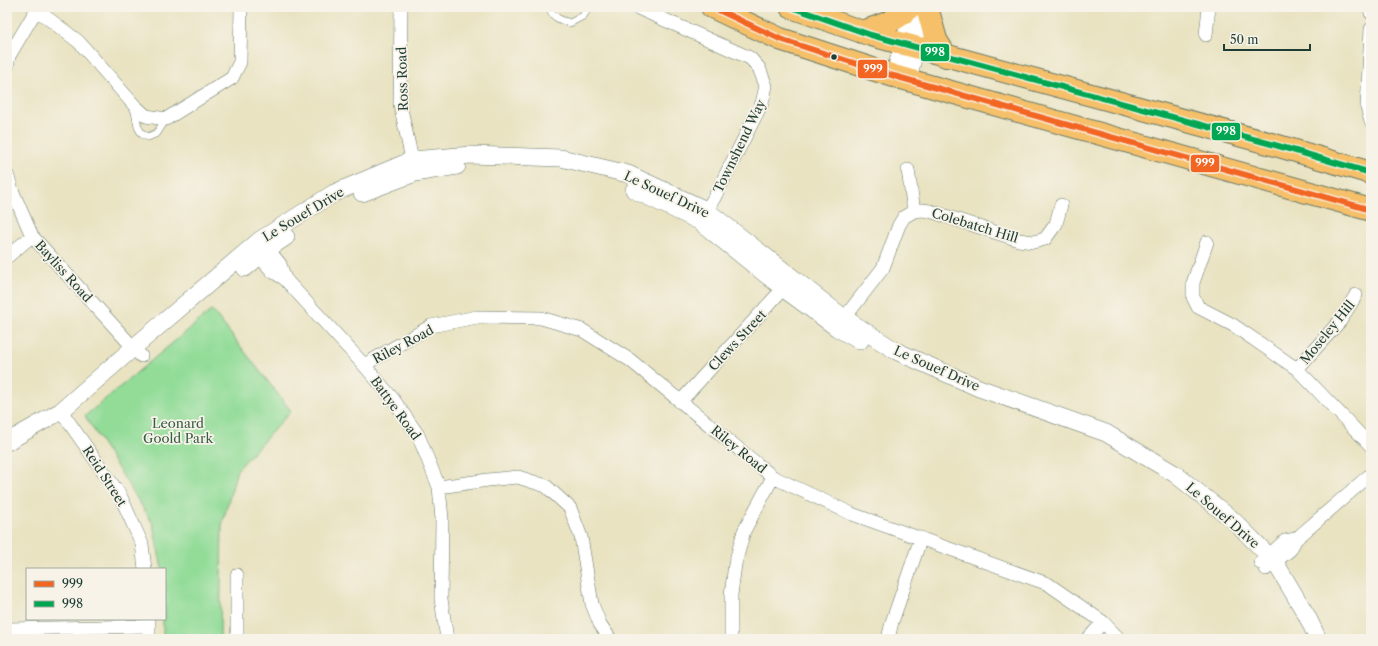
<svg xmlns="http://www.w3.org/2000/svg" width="1378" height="646" viewBox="0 0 1378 646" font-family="'Libre Caslon Text',serif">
<rect width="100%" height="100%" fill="#f7f3e8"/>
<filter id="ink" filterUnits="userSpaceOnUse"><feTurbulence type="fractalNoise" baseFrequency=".025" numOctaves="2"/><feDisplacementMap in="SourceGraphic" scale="8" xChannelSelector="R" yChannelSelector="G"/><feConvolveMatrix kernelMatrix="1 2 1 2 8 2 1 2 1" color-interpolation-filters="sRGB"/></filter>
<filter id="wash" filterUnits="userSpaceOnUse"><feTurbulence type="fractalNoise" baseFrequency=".012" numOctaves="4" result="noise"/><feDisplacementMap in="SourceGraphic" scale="16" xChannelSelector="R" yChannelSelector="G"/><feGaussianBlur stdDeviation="0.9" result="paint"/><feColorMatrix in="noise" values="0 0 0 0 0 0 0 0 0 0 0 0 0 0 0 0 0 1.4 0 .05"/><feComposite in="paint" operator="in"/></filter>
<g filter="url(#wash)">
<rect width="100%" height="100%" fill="#e9e3c2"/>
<path fill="#92dc98" stroke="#588c66" d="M212,310L291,411L237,470L222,525L220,639H163V619H165V569H162L153,524L85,416Z"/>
</g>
<g filter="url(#ink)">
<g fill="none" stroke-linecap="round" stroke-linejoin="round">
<defs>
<path id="service" d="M549,7C553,18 560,20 570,23L583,16L589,7
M134,107L138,127L142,134L148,137L157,133L166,119"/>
<path id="minor" d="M401,7L400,104L414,169
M636,7L750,58L759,68L766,86L762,103L714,198L702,217
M1370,7L1371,13
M37,10L79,42L134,105L146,116L166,119L232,78L240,62L241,7
M1371,29L1367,107L1371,122
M1206,35L1209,7
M7,67L9,56L38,7
M7,174L12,190L32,236L141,356
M914,211L922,210L930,211L1019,240L1033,242L1045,239L1056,224L1061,205
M262,242L280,264L285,279
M1207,242L1193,283V297L1198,307L1233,325L1297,369L1371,446
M253,249L272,271L285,279L364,365L393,399L418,435L439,487L442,519L441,599L447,639
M7,257L32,236
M839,325L883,268L899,225L904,217L914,211L908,170
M364,365L431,326L477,317L541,318L582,330L630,360L773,477L852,514L1048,584L1103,622L1119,639
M1297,369L1340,321L1356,295
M680,402L789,282
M61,411L120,495L142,544L145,569
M439,487L488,480L518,477L546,486L570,508L581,537L592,604L600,624L610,639
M1260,563L1285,541L1296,539
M1266,569L1290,550L1296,539L1371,474
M7,629L149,626
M149,639V619
M237,639V575
M731,639V595L735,564L744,531L773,477
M888,639L892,622L921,538
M1088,639L1103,622"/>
<path id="tertiary" d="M894,76L914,7
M908,80L925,7
M634,190L699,221L784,289L837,328L860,341
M362,193L415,173L457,166
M245,268L268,249L286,237
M7,442L61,411L133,348L260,240L334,193L412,160L471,155L561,158L628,174L706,210L844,318L896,351L979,388L1106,433L1175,474L1233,520L1275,562L1307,616L1318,639"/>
<path id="trunk" d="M712,7L780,39L894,76L1371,210
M791,7L871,35L1275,145L1371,173
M927,7L936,40L946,56
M862,32C880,26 897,21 910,7"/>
</defs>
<use href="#service" stroke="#676" stroke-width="8"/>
<use href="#minor" stroke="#676" stroke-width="14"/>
<use href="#tertiary" stroke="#676" stroke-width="18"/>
<use href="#trunk" stroke="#676" stroke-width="24"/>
<use href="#service" stroke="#fff" stroke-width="7"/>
<use href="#minor" stroke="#fff" stroke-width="13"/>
<use href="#tertiary" stroke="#fff" stroke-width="17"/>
<use href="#trunk" stroke="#f6c06b" stroke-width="22"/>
<defs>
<path id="bus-1" d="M712,7L780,39L894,76L1371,210"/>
<path id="bus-2" d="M791,7L871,35L1275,145L1371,173"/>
</defs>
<use href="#bus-1" stroke="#f7f3e8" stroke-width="9"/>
<use href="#bus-2" stroke="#f7f3e8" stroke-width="9"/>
<use href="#bus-1" stroke="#f26522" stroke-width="6"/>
<use href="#bus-2" stroke="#00a651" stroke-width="6"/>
</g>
</g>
<circle fill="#1f3d34" stroke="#f7f3e8" stroke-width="1.5" cx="834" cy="57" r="3.5"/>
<g text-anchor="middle" stroke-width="3.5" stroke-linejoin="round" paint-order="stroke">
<g font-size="13" fill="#1f3d34" stroke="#f7f3e8">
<text transform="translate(402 79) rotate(-92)" y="5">Ross Road</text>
<text transform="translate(739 146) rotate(-64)" y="5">Townshend Way</text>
<text transform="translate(667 194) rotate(25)" y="5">Le Souef Drive</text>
<text transform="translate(303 214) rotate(-31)" y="5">Le Souef Drive</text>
<text transform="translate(975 225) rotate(17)" y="5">Colebatch Hill</text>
<text transform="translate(64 271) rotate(48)" y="5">Bayliss Road</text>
<text transform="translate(1327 332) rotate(-51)" y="5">Moseley Hill</text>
<text transform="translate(737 340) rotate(-47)" y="5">Clews Street</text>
<text transform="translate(403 344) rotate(-28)" y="5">Riley Road</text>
<text transform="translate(937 368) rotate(24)" y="5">Le Souef Drive</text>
<text transform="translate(396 408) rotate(54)" y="5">Battye Road</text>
<text transform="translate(739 449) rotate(39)" y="5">Riley Road</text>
<text transform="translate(105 476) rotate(57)" y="5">Reid Street</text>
<text transform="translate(1223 515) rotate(41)" y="5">Le Souef Drive</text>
</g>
<g font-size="13" fill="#365d48" stroke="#f7f3e8">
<text x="178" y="428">Leonard<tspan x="178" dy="15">Goold Park</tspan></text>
</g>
</g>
<g stroke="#f7f3e8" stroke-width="1.5">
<rect x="920" y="43" width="30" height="19" rx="4" fill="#00a651"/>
<rect x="857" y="59" width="31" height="20" rx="4" fill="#f26522"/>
<rect x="1211" y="122" width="30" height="19" rx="4" fill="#00a651"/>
<rect x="1190" y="154" width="30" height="19" rx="4" fill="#f26522"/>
</g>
<g font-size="11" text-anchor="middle" font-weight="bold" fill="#fff">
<text x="935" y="56">998</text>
<text x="873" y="73">999</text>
<text x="1226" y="135">998</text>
<text x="1205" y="167">999</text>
</g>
<rect width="1378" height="646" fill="none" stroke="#f7f3e8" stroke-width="24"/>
<rect x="26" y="568" width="140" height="52" fill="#f7f3e8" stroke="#a1aaa0"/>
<rect x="34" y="581" width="20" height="6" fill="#f26522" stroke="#a1aaa0"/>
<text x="62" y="588" font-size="12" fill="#1f3d34">999</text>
<rect x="34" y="601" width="20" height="6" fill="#00a651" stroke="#a1aaa0"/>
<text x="62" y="608" font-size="12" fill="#1f3d34">998</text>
<path d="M1224 44v6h86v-6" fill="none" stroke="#1f3d34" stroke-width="2"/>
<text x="1230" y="44" font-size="12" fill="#1f3d34" stroke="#f7f3e8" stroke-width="3" paint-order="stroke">50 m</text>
</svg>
